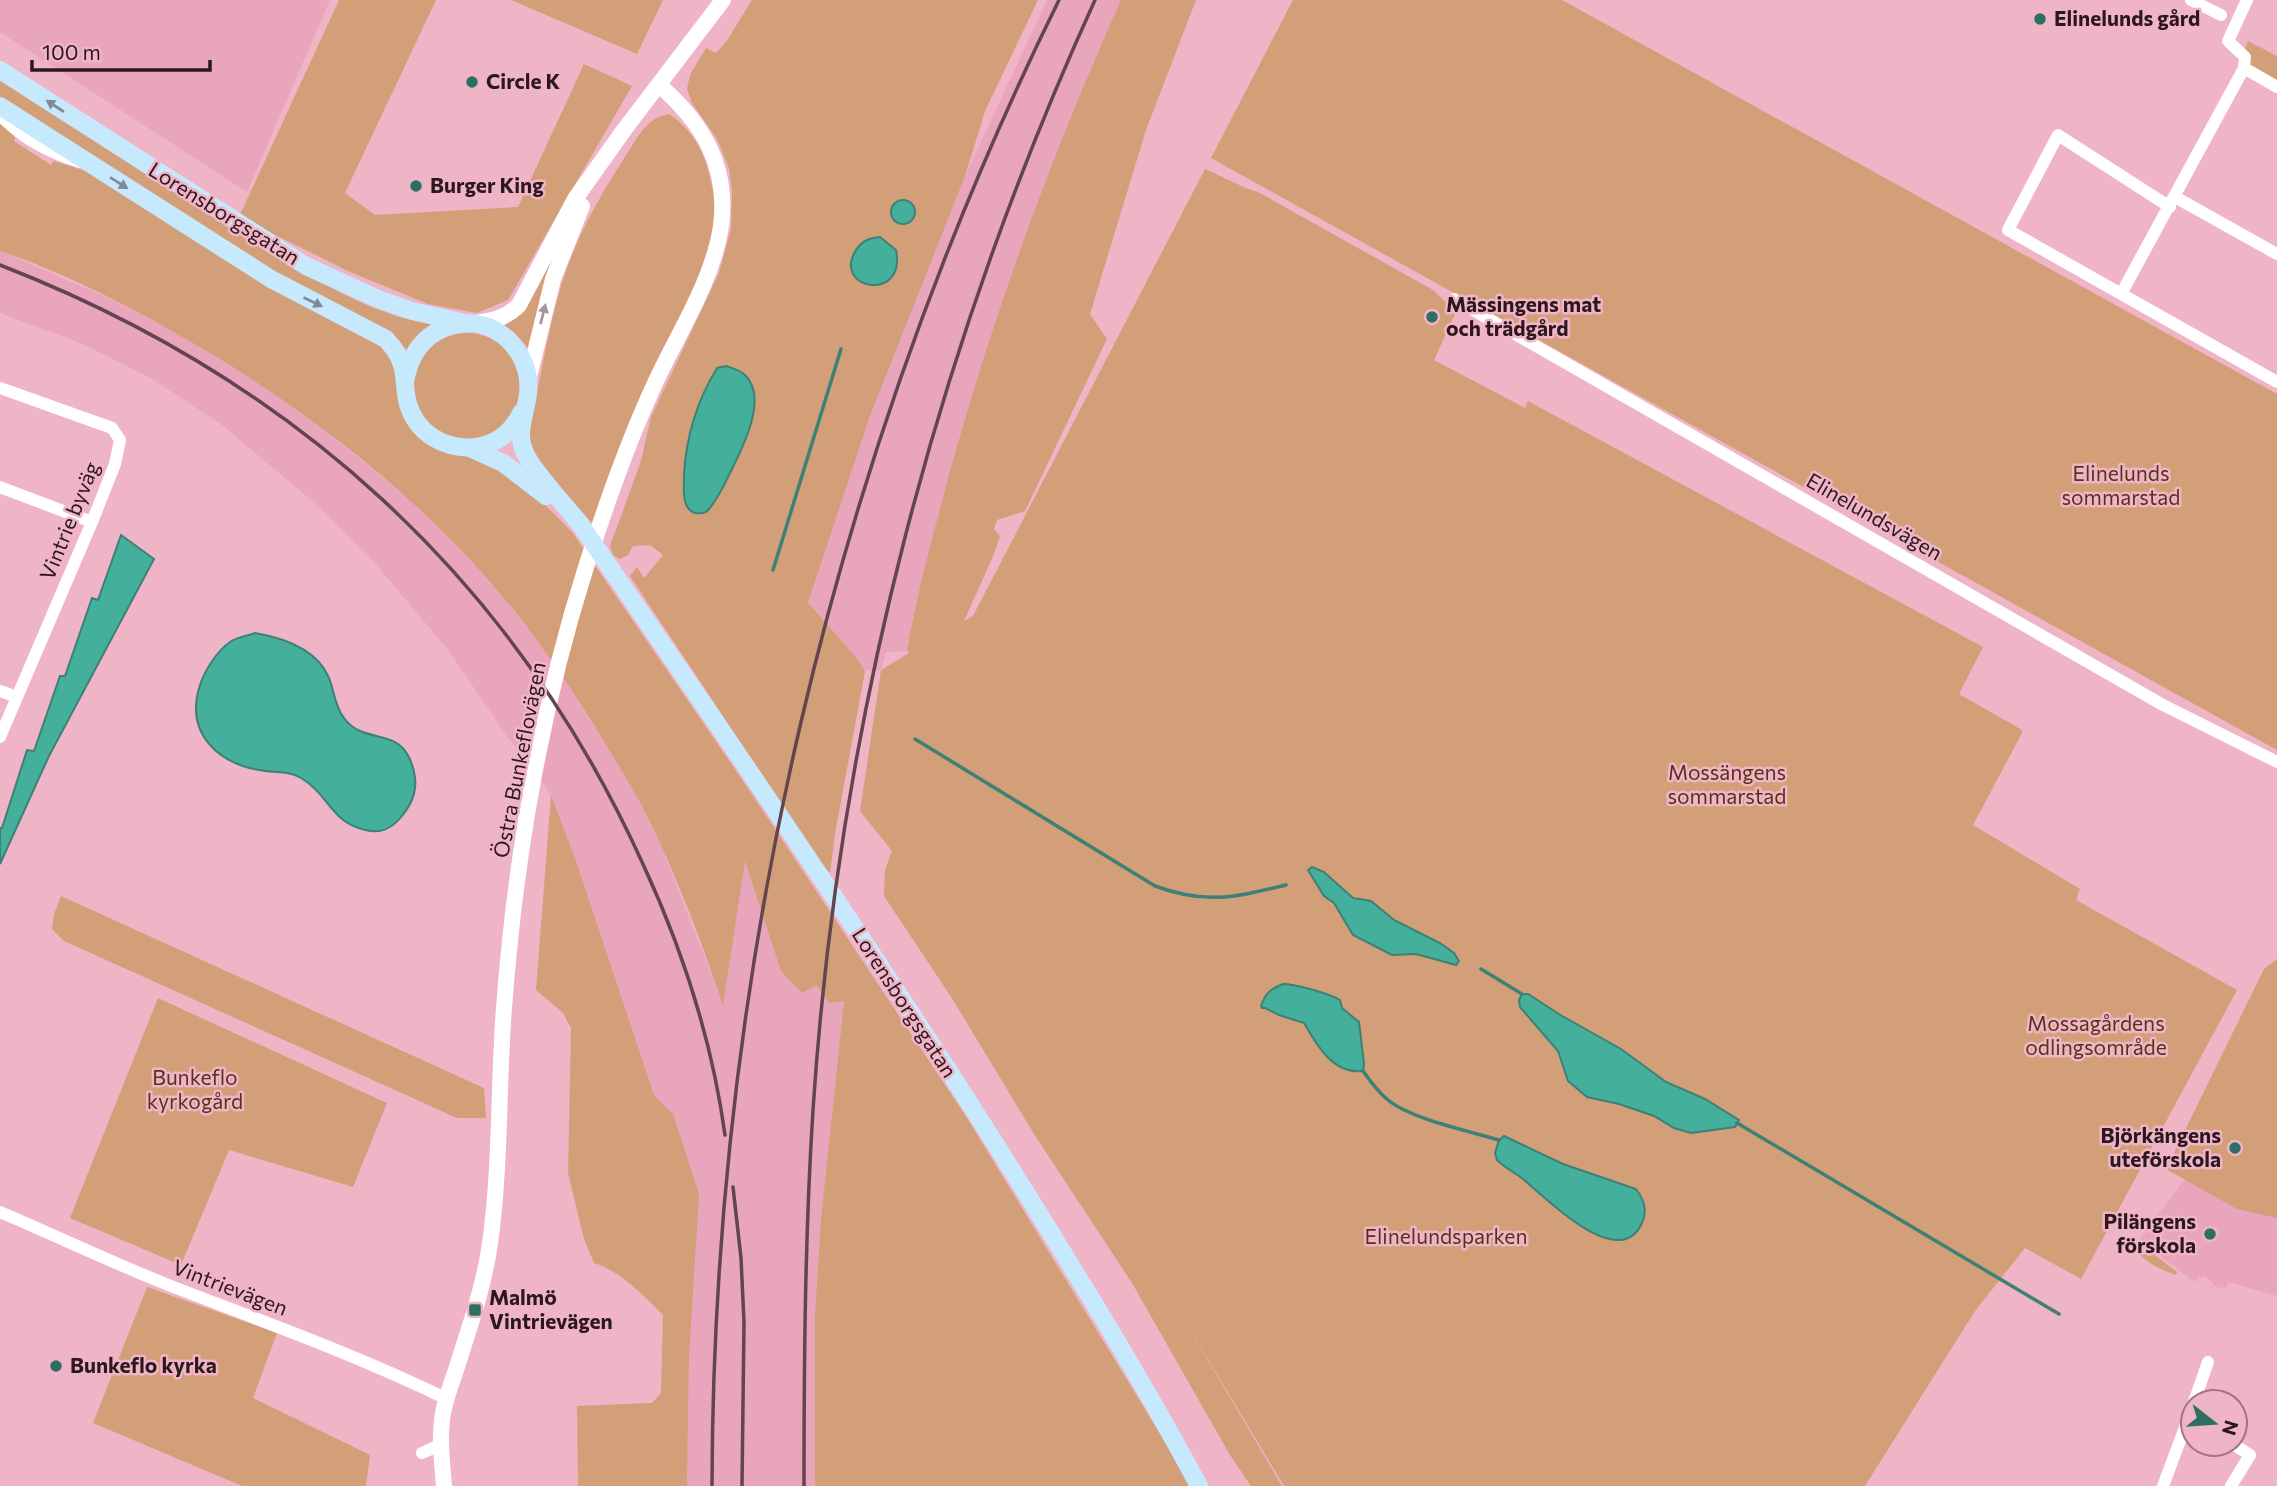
<svg xmlns="http://www.w3.org/2000/svg" width="2277" height="1486" viewBox="0 0 2277 1486" font-family="Commissioner,sans-serif">
<rect width="100%" height="100%" fill="#f0b4c7"/>
<path fill="#e8a5bb" d="M0,0H330L247,192L0,32Z
M1047,0H1121L1093,63L1010,279L963,425L915,606L907,651L886,652L881,670L865,671L856,657L808,604L870,416L914,304L965,176Z
M0,251L111,299L182,336L264,386L322,428L409,499L455,543L502,596L548,654L626,777L660,843L723,1004L745,860L781,971L817,985L844,1001L821,1219L815,1313V1486H687L689,1357L673,1114L654,1095L575,858L551,795L527,760L508,738L449,651L369,556L310,499L222,425L154,380L83,344L0,313Z
M2277,1134V1296L2228,1282L2226,1289L2213,1286V1283L2204,1276L2202,1278L2199,1276L2195,1282L2139,1240L2198,1162Z"/>
<path fill="#d29f78" fill-rule="evenodd" d="M339,0H436L345,193L375,215L518,207L584,64L632,86L508,300L477,313L428,304L350,272L239,217Z
M511,0H663L637,54Z
M752,0H1038L985,111L965,176L870,416L808,603L856,657L865,671L835,834L830,873L820,862L630,576L637,567L644,578L663,555L650,545L633,546L628,555L620,559L613,555L610,546L641,461L651,417L719,273L731,229L732,191L729,168L717,139L692,103L687,89L690,75L706,48L716,53L726,42ZM726,366L745,374L750,381L753,413L748,435L722,489L685,502C681,454 692,409 717,368Z
M1121,0H1196L1146,130L1090,314L1107,339L1025,511L997,520L994,529L1000,536L994,554L964,621L973,616L1205,169L1248,189L1258,192L1433,290L1456,312L1434,360L1525,408L1528,401L1983,647L1959,694L2022,730V733L1973,825L2080,889L2076,900L2237,990L2081,1279L2025,1248L1975,1311L1865,1486H1284L1179,1311L1282,1486H1251L1230,1455L1132,1283L1034,1134L953,1000L884,896L885,870L892,851L860,811L881,670L909,653L907,651C916,596 931,544 945,490C990,323 1050,158 1121,0Z
M1293,0H1562L2277,394V750L1211,158Z
M2248,41L2277,56V86L2240,63Z
M0,80L273,253L341,293L369,306L399,317L433,324L412,342L407,351L399,340L387,331L297,286L0,98Z
M669,114C690,128 704,150 709,174C712,187 716,203 715,217C712,268 674,323 653,369C631,420 611,471 592,523C574,502 531,461 529,434C529,429 530,423 531,418C542,374 548,329 561,286C575,240 599,197 625,157C637,139 646,117 669,114Z
M0,123L15,137L14,141L51,165L54,161L89,172L317,313L380,346L390,356L440,449L479,460L503,472L528,488L572,532L741,778L965,1115L1192,1486H815V1313L821,1219L844,1001L829,1003L817,985L802,993L781,971L745,861L723,1006C705,951 684,896 660,843C639,797 612,754 585,711C559,671 533,632 502,596C422,500 321,421 215,356C148,316 74,276 0,251Z
M557,247L546,276L529,349L514,332L504,326C534,306 541,278 557,247Z
M414 386a53 53 0 1 1 106 0a53 53 0 1 1-106 0Z
M551,795L575,858L654,1095L673,1114L699,1194L689,1357L687,1486H578L577,1406L652,1403L661,1393L663,1315C643,1295 622,1272 594,1263L584,1239L568,1173L571,1028L563,1013L536,990Z
M61,896L484,1088L486,1118H457L64,941L52,929L54,914Z
M2277,959V1218L2237,1209L2166,1169L2264,969Z
M158,998L387,1103L353,1187L229,1150L181,1265L70,1218Z
M2131,1237L2177,1272L2176,1275C2157,1268 2134,1258 2131,1237Z
M147,1287L277,1333L253,1398L370,1455L366,1486H242L93,1423Z"/>
<path fill="#44af9b" stroke="#3d8176" stroke-width="2" d="M891 212a12 12 0 1 1 24 0a12 12 0 1 1-24 0Z
M880,237L896,250C907,303 831,290 856,250C862,241 869,238 880,237Z
M726,366C732,368 740,370 745,375C769,398 742,448 731,471C726,481 715,505 706,512C703,514 699,513 695,513C681,509 684,486 684,475C686,436 697,401 717,368Z
M121,535L154,559L49,756L0,864V828H2L27,750L34,751L60,676H65L92,598L98,600Z
M255,633C284,638 317,649 329,678C334,690 335,707 344,718C366,748 403,722 414,772C418,789 413,802 402,816C394,826 383,833 370,831C330,824 331,796 301,778C290,771 278,773 265,771C219,765 184,734 200,685C205,670 217,651 230,642C237,637 247,636 255,633Z
M1312,867L1324,872L1353,898L1371,901L1394,920L1440,943L1454,953L1459,961L1456,965L1416,954L1392,955L1353,935L1334,903L1324,896L1308,870Z
M1283,984C1296,984 1330,994 1340,1000L1342,1008L1359,1022L1364,1064L1363,1071C1333,1075 1316,1044 1304,1023L1279,1015L1265,1008H1262L1261,1006C1265,993 1272,988 1283,984Z
M1522,994H1528L1562,1016L1621,1049L1666,1082L1705,1099L1739,1120L1735,1127L1691,1133L1674,1128L1654,1116L1619,1104L1587,1097L1568,1081L1558,1051L1520,1007L1519,1000Z
M1504,1136L1563,1164L1636,1189C1644,1199 1648,1210 1642,1223C1619,1274 1544,1196 1523,1179C1514,1172 1505,1168 1497,1160L1495,1153L1499,1140Z"/>
<g fill="none" stroke-linecap="round" stroke-linejoin="round">
<path stroke="#3d8176" stroke-width="3.5" d="M773,570L841,349
M915,739L1155,886C1207,905 1235,897 1286,885
M1481,969L1522,994
M1363,1071C1370,1081 1378,1092 1388,1100C1411,1119 1469,1131 1499,1140
M1737,1123L2059,1314"/>
<path stroke="#fff" stroke-width="12" d="M2191,0L2221,15
M2244,68L2277,87
M0,115C22,138 49,153 80,162
M2175,197L2277,254
M2170,207L2058,135L2008,230L2277,382
M2121,294L2244,68L2245,57L2228,41L2247,0
M1454,299L2163,705L2277,762
M0,388L112,428L120,440L115,464L92,522L0,737
M0,487L92,522
M0,691L17,697
M0,1212C59,1237 117,1265 176,1288C267,1323 359,1356 447,1399
M2194,1402L2208,1362
M422,1453L442,1444
M2163,1486L2193,1406
M2231,1486L2250,1455L2233,1444"/>
<path stroke="#fff" stroke-width="16" d="M475,323C493,321 506,318 519,305L575,199L624,130L723,0
M528,381L553,279L582,206
M444,1486C442,1462 439,1436 443,1413C446,1398 451,1384 456,1370C469,1328 484,1287 490,1243C501,1165 498,1085 504,1008C515,859 541,709 586,567C606,504 628,441 656,381C679,332 713,280 721,226C729,166 702,122 659,85"/>
<path stroke="#c7e9fd" stroke-width="18" d="M0,70L306,266L378,299L412,311L461,322
M0,106L271,279L386,339C392,346 398,353 401,362C406,375 404,390 408,404C417,434 445,450 476,447C497,444 512,432 521,413
M405,382C409,358 420,338 444,328C460,322 479,321 495,330C517,343 531,367 528,393C526,414 516,431 524,451C531,469 566,506 580,524C720,728 860,931 993,1140C1064,1254 1136,1368 1199,1486
M470,448L503,463L546,496"/>
<path stroke="#64444e" stroke-width="3.5" d="M0,265C291,378 512,576 642,862C682,948 712,1040 725,1135
M733,1187L741,1258L744,1322L742,1486
M712,1486C713,973 832,460 1059,0
M804,1486C804,1361 805,1235 813,1110C838,727 936,349 1095,0"/>
</g>
<defs><path id="oneway-solid" d="M-6-.8H1V-3.2L6.5 0L1 3.2V.8H-6Z" transform="scale(1.75)"/></defs>
<g fill="#818a99">
<use href="#oneway-solid" transform="translate(55 106) rotate(-147)"/>
<use href="#oneway-solid" transform="translate(119 183) rotate(32)"/>
<use href="#oneway-solid" transform="translate(313 302) rotate(26)"/>
</g>
<use fill="#a0979a" href="#oneway-solid" transform="translate(543 314) rotate(-76)"/>
<g fill="#2c7063" stroke="#f0b4c7" stroke-width="2.5">
<circle cx="2040" cy="19" r="7"/>
<circle cx="472" cy="82" r="7"/>
<circle cx="416" cy="186" r="7"/>
<circle cx="1432" cy="317" r="7"/>
<circle cx="2235" cy="1148" r="7"/>
<circle cx="2210" cy="1234" r="7"/>
<rect x="468" y="1303" width="14" height="14" rx="3.5"/>
<circle cx="56" cy="1366" r="7"/>
</g>
<g text-anchor="middle" stroke-width="5" stroke-linejoin="round" paint-order="stroke">
<g font-size="21" font-weight="bold" fill="#2c171e" stroke="#f0b4c7" text-anchor="start">
<text x="2054" y="26">Elinelunds gård</text>
<text x="486" y="89">Circle K</text>
<text x="430" y="193">Burger King</text>
<text x="1446" y="312">Mässingens mat<tspan x="1446" dy="24">och trädgård</tspan></text>
<text x="2221" y="1143" text-anchor="end">Björkängens<tspan x="2221" dy="24">uteförskola</tspan></text>
<text x="2196" y="1229" text-anchor="end">Pilängens<tspan x="2196" dy="24">förskola</tspan></text>
<text x="489" y="1305">Malmö<tspan x="489" dy="24">Vintrievägen</tspan></text>
<text x="70" y="1373">Bunkeflo kyrka</text>
</g>
<g font-size="21" fill="#2c171e" stroke="#f0b4c7">
<text transform="translate(224 214) rotate(32)" y="7">Lorensborgsgatan</text>
<text transform="translate(1874 517) rotate(30)" y="7">Elinelundsvägen</text>
<text transform="translate(70 521) rotate(-68)" y="7">Vintrie byväg</text>
<text transform="translate(520 760) rotate(-79)" y="7">Östra Bunkeflovägen</text>
<text transform="translate(904 1003) rotate(57)" y="7">Lorensborgsgatan</text>
<text transform="translate(230 1288) rotate(21)" y="7">Vintrievägen</text>
</g>
<g font-size="21" fill="#543317" stroke="#f0b4c7">
<text x="2121" y="481">Elinelunds<tspan x="2121" dy="24">sommarstad</tspan></text>
<text x="1727" y="780">Mossängens<tspan x="1727" dy="24">sommarstad</tspan></text>
<text x="2096" y="1031">Mossagårdens<tspan x="2096" dy="24">odlingsområde</tspan></text>
<text x="195" y="1085">Bunkeflo<tspan x="195" dy="24">kyrkogård</tspan></text>
<text x="1446" y="1244">Elinelundsparken</text>
</g>
</g>
<g transform="translate(2214 1423) rotate(107)"><circle r="33" fill="#f0b4c7" stroke="#a27583" stroke-width="2"/>
<path d="M0-5L12 26L0 18L-12 26Z" fill="#2c7063"/>
<text y="-10" font-size="19" font-weight="bold" text-anchor="middle" fill="#2c171e">N</text>
</g>
<path d="M32 60v10h178v-10" fill="none" stroke="#2c171e" stroke-width="3.5"/>
<text x="42" y="60" font-size="21" fill="#2c171e" stroke="#f0b4c7" stroke-width="5" paint-order="stroke">100 m</text>
</svg>
